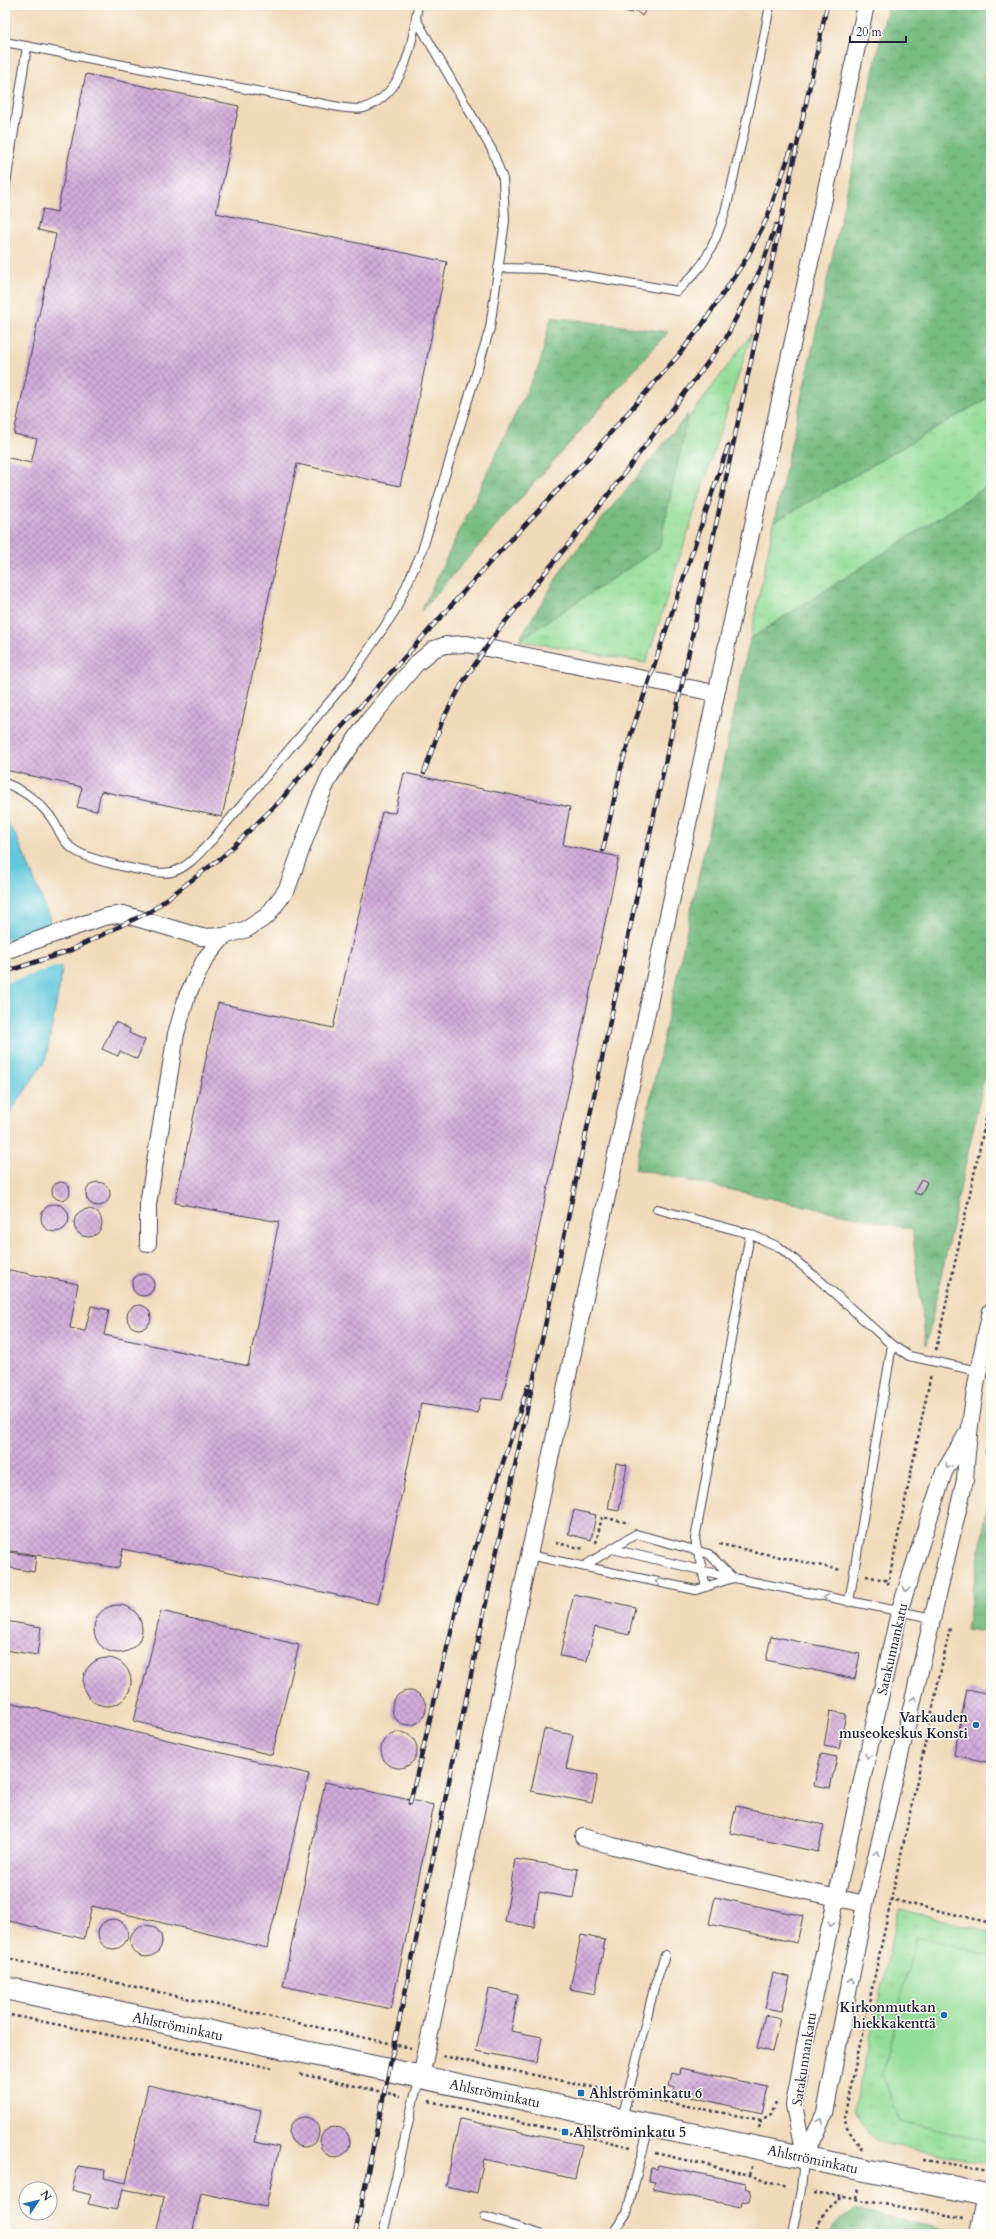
<svg xmlns="http://www.w3.org/2000/svg" width="996" height="2239" viewBox="0 0 996 2239" font-family="Cardo,serif">
<defs>
<pattern id="grass-tufts" width="24" height="20" patternUnits="userSpaceOnUse"><rect width="24" height="20" fill="#94dd99"/><path d="M3 7l-1-3M5 7V3M7 7l1-3M15 17l-1-3M17 17v-4M19 17l1-3" fill="none" stroke="#7fbd85"/></pattern>
<pattern id="forest-crowns" width="20" height="18" patternUnits="userSpaceOnUse"><rect width="20" height="18" fill="#77bc81"/><path d="M2 6a3 3 0 1 1 6 0M12 15a3 3 0 1 1 6 0" fill="none" stroke="#61986b"/></pattern>
<pattern id="building-cross-hatch" width="8" height="8" patternUnits="userSpaceOnUse"><rect width="8" height="8" fill="#d2abda"/><path d="M0 0l8 8M0 8l8-8" fill="none" stroke="#aa8bb2"/></pattern>
</defs>
<rect width="100%" height="100%" fill="#fdfcf7"/>
<filter id="ink" filterUnits="userSpaceOnUse"><feTurbulence type="fractalNoise" baseFrequency=".025" numOctaves="2"/><feDisplacementMap in="SourceGraphic" scale="8" xChannelSelector="R" yChannelSelector="G"/><feConvolveMatrix kernelMatrix="1 2 1 2 8 2 1 2 1" color-interpolation-filters="sRGB"/></filter>
<filter id="wash" filterUnits="userSpaceOnUse"><feTurbulence type="fractalNoise" baseFrequency=".012" numOctaves="4" result="noise"/><feDisplacementMap in="SourceGraphic" scale="16" xChannelSelector="R" yChannelSelector="G"/><feGaussianBlur stdDeviation="0.9" result="paint"/><feColorMatrix in="noise" values="0 0 0 0 0 0 0 0 0 0 0 0 0 0 0 0 0 1.4 0 .05"/><feComposite in="paint" operator="in"/></filter>
<g filter="url(#wash)">
<rect width="100%" height="100%" fill="#f1daba"/>
<path fill="url(#grass-tufts)" stroke="#5b806a" d="M752,333L646,663L519,640L659,548L686,422Z
M991,396V484L750,639L774,522Z
M899,1909L991,1932V2164L886,2144C869,2136 862,2125 854,2109Z"/>
<path fill="url(#forest-crowns)" stroke="#4c6f5e" d="M888,5H991V396L774,522Z
M551,317L668,332L421,611L540,363Z
M688,414L659,548L519,640L566,563Z
M991,484V1047L926,1346L912,1229L635,1169L750,639Z
M991,1486V1633L966,1629Z
M855,2210L952,2231L951,2234H829L839,2220Z"/>
<path fill="#94dd99" stroke="#5b806a" d="M916,1937L991,1956V2143L898,2120L883,2074Z"/>
<path fill="#60c7dd" stroke="#41748c" d="M5,820L17,837L49,917L62,972L46,1059L5,1121Z"/>
<path fill="#f1daba" d="M53,925L62,965L5,983V940Z"/>
<g id="blocks">
<path fill="url(#building-cross-hatch)" d="M594,5H614L610,9Z
M616,5H649L642,16L635,10L632,13L624,11Z
M86,74L239,106L216,213L447,262L400,486L297,464L222,817L101,791L97,811L77,807L82,787L5,770V457L31,463L37,439L14,434L56,234L38,230L43,209L57,212Z
M404,773L570,807L563,845L619,857L502,1400L481,1398L477,1413L421,1404L378,1604L123,1549L119,1568L5,1550V1269L78,1284L70,1328L85,1331L91,1306L109,1310L104,1335L248,1366L279,1222L175,1203L218,1003L333,1028L382,812L395,813Z
M115,1022L130,1029L129,1033L145,1040L137,1059L120,1051L118,1056L102,1049Z
M921,1179L927,1182L921,1195L914,1193Z
M86 1194a12 12 0 1 1 24 0a12 12 0 1 1-24 0Z
M52 1191a9 9 0 1 1 18 0a9 9 0 1 1-18 0Z
M41 1218a14 14 0 1 1 28 0a14 14 0 1 1-28 0Z
M74 1223a14 14 0 1 1 28 0a14 14 0 1 1-28 0Z
M132 1285a11 11 0 1 1 22 0a11 11 0 1 1-22 0Z
M127 1317a12 12 0 1 1 24 0a12 12 0 1 1-24 0Z
M616,1463L627,1465L619,1511L608,1509Z
M574,1510L596,1515L591,1540L568,1534Z
M8,1552L36,1556L34,1572L6,1567Z
M574,1594L635,1607L629,1635L595,1627L587,1661L560,1656Z
M94 1629a24 24 0 1 1 48 0a24 24 0 1 1-48 0Z
M161,1611L299,1645L272,1755L134,1721Z
M5,1621L41,1627L37,1655L5,1650Z
M771,1636L860,1654L855,1679L766,1660Z
M83 1682a24 24 0 1 1 48 0a24 24 0 1 1-48 0Z
M967,1689L991,1694V1763L954,1755Z
M392 1708a17 17 0 1 1 34 0a17 17 0 1 1-34 0Z
M5,1701L309,1774L267,1948L92,1906L84,1939L5,1920Z
M830,1711L846,1714L839,1749L824,1746Z
M544,1729L573,1735L566,1769L598,1775L592,1803L531,1791Z
M381 1750a18 18 0 1 1 36 0a18 18 0 1 1-36 0Z
M821,1754L837,1757L830,1788L814,1785Z
M325,1782L434,1805L391,2009L283,1986Z
M736,1806L824,1825L818,1852L730,1833Z
M515,1859L578,1869L573,1898L539,1892L534,1927L505,1922Z
M715,1897L803,1916L797,1943L709,1924Z
M98 1934a15 15 0 1 1 30 0a15 15 0 1 1-30 0Z
M130 1941a16 16 0 1 1 32 0a16 16 0 1 1-32 0Z
M581,1935L605,1940L595,1994L570,1989Z
M773,1973L790,1977L782,2011L765,2008Z
M489,1989L518,1995L511,2031L542,2037L537,2063L476,2051Z
M765,2015L780,2019L772,2052L757,2048Z
M680,2068L768,2087L762,2113L674,2093L675,2088L669,2086L672,2073L679,2075Z
M148,2085L261,2111L254,2142L279,2147L266,2207L201,2193L192,2234H156L164,2197L123,2189L116,2210L88,2204L91,2195L72,2190L78,2166L105,2170L104,2178L126,2183Z
M289 2132a15 15 0 1 1 30 0a15 15 0 1 1-30 0Z
M460,2119L582,2145L575,2179L484,2159L477,2193L446,2186Z
M320 2142a15 15 0 1 1 30 0a15 15 0 1 1-30 0Z
M658,2165L746,2183L745,2188L751,2190L749,2202L742,2201L741,2207L653,2189L655,2182L649,2181L651,2168L657,2169Z"/>
</g>
</g>
<g filter="url(#ink)">
<use href="#blocks" fill-opacity="0" stroke="#413e4e" stroke-width="1"/>
<g fill="none" stroke-linecap="round" stroke-linejoin="round">
<defs>
<path id="lane" d="M5,42L339,107C346,108 357,110 364,108C406,93 412,43 418,5
M5,190L27,46
M498,268L544,269L677,291C688,280 701,269 708,254C725,224 731,187 739,153C751,104 761,55 770,5
M5,783C25,791 42,803 54,822C60,832 63,842 73,849C87,860 154,876 172,872C189,867 200,852 212,840L348,680L395,611L422,551L490,328L505,221L503,179L492,150L416,19
M657,1209L750,1234L779,1247L816,1277L892,1345L909,1356L978,1371
M612,1549L734,1578L933,1618
M529,1555L696,1590L733,1578
M584,1566L636,1534L709,1554L733,1578
M706,1587L695,1539L750,1234
M849,1602L892,1345
M622,2119L654,1988L665,1955
M485,2217L540,2234
M383,2234L414,2098L420,2078
M612,2234L627,2213L649,2126
M792,2234L801,2190L804,2159"/>
<path id="street" d="M5,951L104,917L123,914L201,937L224,936L247,929L267,916L287,889L319,800L330,776L369,720L416,664L434,649L446,645L467,644L715,693
M148,1244V1204L176,1034L187,996L205,959L224,936
M583,1837L613,1846L662,1857L693,1866L865,1904
M421,2077L529,1555L866,5
M804,2156L825,2113L865,1904L965,1480C968,1422 978,1368 991,1311
M804,2156L794,2105L810,2017L899,1612L944,1472L966,1435
M978,2234L986,2195"/>
<path id="secondary" d="M5,1988L622,2120L991,2196"/>
</defs>
<use href="#lane" stroke="#413e4e" stroke-width="10"/>
<use href="#street" stroke="#413e4e" stroke-width="18"/>
<use href="#secondary" stroke="#413e4e" stroke-width="24"/>
<path stroke="#413e4e" stroke-width="2.5" stroke-dasharray="3 3" stroke-linecap="butt" d="M936,1350L991,1096
M986,1453L991,1429
M556,1543L585,1549
M596,1543L602,1517L629,1523
M719,1544L841,1570
M866,1576L889,1581
M888,1585L931,1374
M890,1899L991,1923
M5,1958L411,2048
M5,2014L272,2068
M443,2056L616,2092
M300,2074L401,2096
M640,2097L761,2120
M429,2101L631,2147
M759,2128L761,2120L771,2114L776,2102
M862,2149L847,2128L844,2118L950,1628
M655,2153L750,2175L766,2182L788,2187
M923,2160L991,2170
M750,2175L752,2166
M814,2192L965,2218
M856,2198L858,2189
M816,2234C821,2213 826,2208 843,2196"/>
<use href="#lane" stroke="#fff" stroke-width="8"/>
<use href="#street" stroke="#fff" stroke-width="16"/>
<use href="#secondary" stroke="#fff" stroke-width="22"/>
<defs>
<path id="rail" d="M424,773L443,719L463,682L496,633L602,503L726,338L762,266L776,225
M603,850L621,768L630,737L728,446
M5,972L69,951L151,911L222,857L280,801L339,730L493,559L590,456L677,357L702,325L748,256L767,218L792,147
M410,1803L460,1594L528,1386
M355,2234L493,1569L827,5"/>
</defs>
<use href="#rail" stroke="#22223b" stroke-width="4.5"/>
<use href="#rail" stroke="#fdfcf7" stroke-width="3" stroke-dasharray="9" stroke-linecap="butt"/>
</g>
<defs><path id="oneway-chevron" d="M-2-3.5L2.5 0L-2 3.5" fill="none" stroke-width="1.6" stroke-linecap="round" stroke-linejoin="round"/></defs>
<g stroke="#9c9ca7">
<use href="#oneway-chevron" transform="translate(948 1466) rotate(121)"/>
<use href="#oneway-chevron" transform="translate(658 1582) rotate(-168)"/>
<use href="#oneway-chevron" transform="translate(906 1589) rotate(105)"/>
<use href="#oneway-chevron" transform="translate(826 1598) rotate(-168)"/>
<use href="#oneway-chevron" transform="translate(914 1699) rotate(-77)"/>
<use href="#oneway-chevron" transform="translate(868 1756) rotate(102)"/>
<use href="#oneway-chevron" transform="translate(877 1853) rotate(-77)"/>
<use href="#oneway-chevron" transform="translate(831 1924) rotate(103)"/>
<use href="#oneway-chevron" transform="translate(851 1980) rotate(-79)"/>
<use href="#oneway-chevron" transform="translate(821 2121) rotate(-65)"/>
</g>
</g>
<g fill="#1f6fb2" stroke="#fdfcf7" stroke-width="1.5">
<circle cx="976" cy="1725" r="4"/>
<circle cx="944" cy="2015" r="4"/>
<rect x="577" y="2089" width="8" height="8" rx="2"/>
<rect x="561" y="2128" width="8" height="8" rx="2"/>
</g>
<g text-anchor="middle" stroke-width="3" stroke-linejoin="round" paint-order="stroke">
<g font-size="14" fill="#22223b" stroke="#fdfcf7">
<text transform="translate(892 1649) rotate(-77)" y="5">Satakunnankatu</text>
<text transform="translate(178 2026) rotate(12)" y="5">Ahlströminkatu</text>
<text transform="translate(804 2059) rotate(-81)" y="5">Satakunnankatu</text>
<text transform="translate(495 2093) rotate(12)" y="5">Ahlströminkatu</text>
<text transform="translate(813 2159) rotate(12)" y="5">Ahlströminkatu</text>
</g>
<g font-size="14" font-weight="bold" fill="#22223b" stroke="#fdfcf7" text-anchor="end">
<text x="968" y="1722">Varkauden<tspan x="968" dy="16">museokeskus Konsti</tspan></text>
<text x="936" y="2012">Kirkonmutkan<tspan x="936" dy="16">hiekkakenttä</tspan></text>
<text x="589" y="2098" text-anchor="start">Ahlströminkatu 6</text>
<text x="573" y="2137" text-anchor="start">Ahlströminkatu 5</text>
</g>
</g>
<rect width="996" height="2239" fill="none" stroke="#fdfcf7" stroke-width="20"/>
<g transform="translate(38 2201) rotate(55)"><circle r="19" fill="#fdfcf7" stroke="#a5a5ac"/>
<path d="M0-3L7 15L0 10L-7 15Z" fill="#1f6fb2"/>
<text y="-6" font-size="11" font-weight="bold" text-anchor="middle" fill="#22223b">N</text>
</g>
<path d="M850 36v6h56v-6" fill="none" stroke="#22223b" stroke-width="2"/>
<text x="856" y="36" font-size="12" fill="#22223b" stroke="#fdfcf7" stroke-width="3" paint-order="stroke">20 m</text>
</svg>
